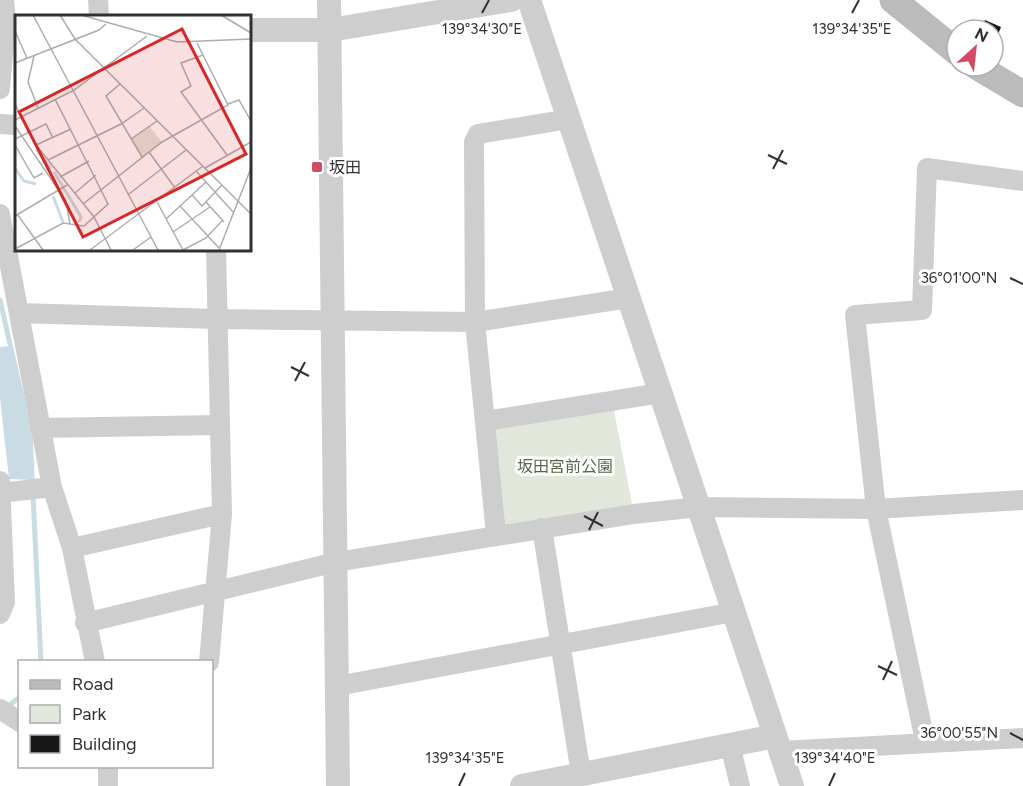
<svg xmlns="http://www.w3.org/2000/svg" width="1023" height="786" viewBox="0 0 1023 786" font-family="Figtree,'Noto Sans JP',sans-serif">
<rect width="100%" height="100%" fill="#fff"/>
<path fill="#e2e7dc" d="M612,400L634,514L496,534L485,421Z"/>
<path fill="#c9dce3" d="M9,346L29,429L32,480L9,479L0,398V347Z"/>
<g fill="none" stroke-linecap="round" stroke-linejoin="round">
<path stroke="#c9dce3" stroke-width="5" d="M0,300L30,432L41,662
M11,704L20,697"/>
</g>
<path fill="#181818" d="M985,20L1001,27L993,47V30H981Z"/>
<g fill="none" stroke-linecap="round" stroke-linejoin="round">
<path stroke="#cecece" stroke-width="20" d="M98,0L99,16
M0,89L5,29
M0,124L16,125
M0,214L52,487L72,548L95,662
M19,313L218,319L475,322L629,298
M485,421L661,393
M40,428L220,425
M0,481L5,602L0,614
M0,493L52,487
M542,528L581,774
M496,534L475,322L474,142L478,134L569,119
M72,548L222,514
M85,623L336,562L634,514L699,507L876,509L1023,500
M209,662L222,514L216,249
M337,686L734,612
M0,709L20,722
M925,741L876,509L855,315L922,310L927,168L1023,181
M730,745L740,786
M781,751L1023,738
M108,786V766"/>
<path stroke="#cecece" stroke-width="24" d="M2,0L5,29
M329,0L338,786
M529,0L792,786
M249,30H330L511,0
M522,786L775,736"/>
<path stroke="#bbb" stroke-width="27" d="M893,0L957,52
M976,66L1023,94"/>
</g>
<path fill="none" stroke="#313131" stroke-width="2" d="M482,13L489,0M852,13L859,0M768,155L787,164M773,169L783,150M1010,278L1023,284M291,367L309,376M295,381L305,362M584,516L603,526M589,530L598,512M878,666L897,675M883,680L892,661M1010,733L1023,740M459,786L465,773M829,786L835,773"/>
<rect fill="#d04c64" stroke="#fff" stroke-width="2" x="311" y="161" width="12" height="12" rx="3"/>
<g text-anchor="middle" stroke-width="6" stroke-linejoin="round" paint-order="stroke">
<g font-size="16" fill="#313131" stroke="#fff" text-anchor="start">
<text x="329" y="173">坂田</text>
</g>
<g font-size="16" fill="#596844" stroke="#fff">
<text x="565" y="472">坂田宮前公園</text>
</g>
</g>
<g transform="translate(15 15)">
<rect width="236" height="236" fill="#fff"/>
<path d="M134,111L147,127L127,142L116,124Z" fill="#e2e7dc"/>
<path fill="none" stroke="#c9dce3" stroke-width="3" d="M21,134L36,154M0,153L9,166L21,169M39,157L66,202L64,207M38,181L48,207"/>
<path fill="none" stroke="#adadad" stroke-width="1.5" d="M18,0L143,235M45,0L60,24L236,199M66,0L162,27L236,24M206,0L236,18M0,16L12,43M188,40L166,48L176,71L166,77L212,140M19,41L13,67L23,93M0,48L84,15L91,9M105,69L91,81L127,142M0,89L21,130L79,202L96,235M213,89L224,85L236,106M0,105L59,75L132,21M0,111L51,186L55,209M0,124L31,109L38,123M116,124L142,106M0,130L19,163L28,158M21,130L56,114M134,137L160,173M33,145L106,109L129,93M190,153L236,127M181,156L219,198M45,162L74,146M60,178L81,160M114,179L171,135M177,180L187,191L207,170M142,187L168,235M191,187L209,207M68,189L147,127L213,90L182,28M165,191L204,233M2,199L28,235M0,201L52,170M151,204L191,167M158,217L195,192M0,234L48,208L69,211L93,189L40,84M75,235L188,151M118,235L136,222M168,235L191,223L208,205M204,235L236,153"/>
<path fill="#d62828" fill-opacity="0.15" stroke="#d62828" stroke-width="3" d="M167,14L231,139L68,222L4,97Z"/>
<rect width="236" height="236" fill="none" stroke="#313131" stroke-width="3"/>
</g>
<g font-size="15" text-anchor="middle" fill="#313131" stroke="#fff" stroke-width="6" stroke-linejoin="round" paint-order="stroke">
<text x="482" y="34">139°34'30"E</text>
<text x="852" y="34">139°34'35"E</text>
<text x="959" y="283">36°01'00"N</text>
<text x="959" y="738">36°00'55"N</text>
<text x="465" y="763">139°34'35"E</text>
<text x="835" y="763">139°34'40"E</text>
</g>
<rect x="18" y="660" width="195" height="108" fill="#ffffff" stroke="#adadad" stroke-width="1.5"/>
<rect x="30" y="680" width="30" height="9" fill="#bbbbbb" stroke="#adadad" stroke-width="1.5"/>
<text x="72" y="690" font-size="18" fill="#313131">Road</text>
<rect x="30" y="705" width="30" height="18" fill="#e2e7dc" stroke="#adadad" stroke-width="1.5"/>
<text x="72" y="720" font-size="18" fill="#313131">Park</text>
<rect x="30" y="735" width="30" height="18" fill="#181818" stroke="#adadad" stroke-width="1.5"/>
<text x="72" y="750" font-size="18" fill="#313131">Building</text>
<g transform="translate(975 48) rotate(27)"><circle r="28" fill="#ffffff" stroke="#adadad" stroke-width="1.5"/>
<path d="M0-4.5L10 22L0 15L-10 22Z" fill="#d04c64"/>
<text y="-9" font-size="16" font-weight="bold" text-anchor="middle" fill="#313131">N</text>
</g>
</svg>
